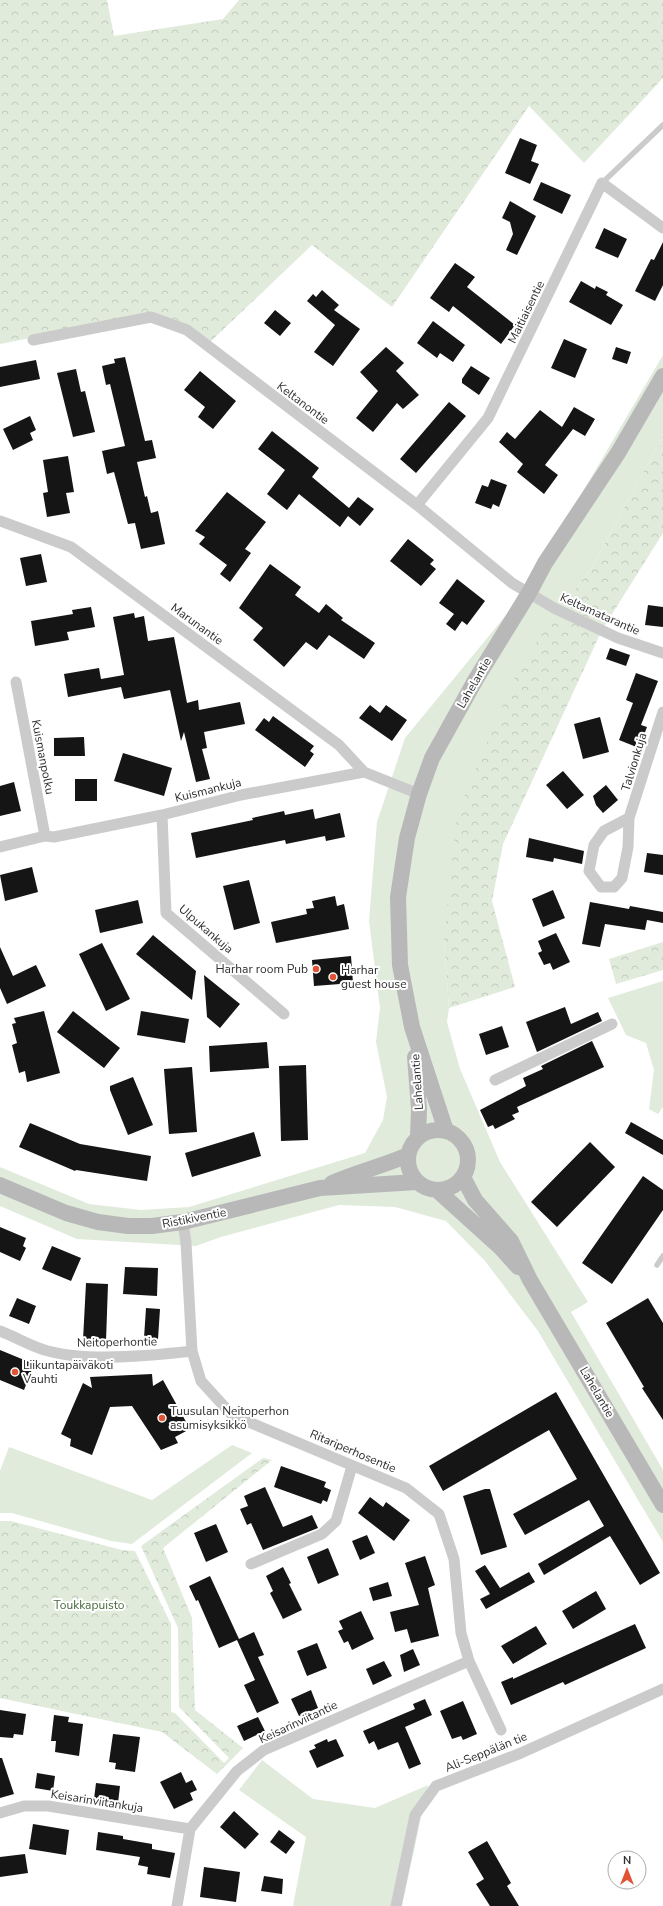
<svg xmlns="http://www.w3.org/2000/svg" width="663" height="1906" viewBox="0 0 663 1906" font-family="'Nunito Sans',sans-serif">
<defs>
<pattern id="forest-crowns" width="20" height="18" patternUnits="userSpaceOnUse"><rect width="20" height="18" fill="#e0ebdc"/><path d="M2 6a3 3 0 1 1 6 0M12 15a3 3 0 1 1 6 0" fill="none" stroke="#c0cabd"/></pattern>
</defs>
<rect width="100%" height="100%" fill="#fff"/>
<path fill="#e0ebdc" d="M663,355V436L591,569L553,618L444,940L449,1008L447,1022L460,1069L500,1162L588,1302L571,1312L663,1470V1542L538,1331L485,1261L446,1221L395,1207L339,1205L221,1237L196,1246L77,1239L0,1206V1167L89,1204L141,1210L189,1207L365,1153L383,1120L387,1097L376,1042L380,1008L369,921L377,822L405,738L521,597Z
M663,981V1107L658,1114L649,1109L654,1070L646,1043L626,1035L608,998Z
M232,1445L252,1453L132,1544L111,1541L12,1513H0V1471L9,1447L152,1500Z
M262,1760L313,1799L375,1808L428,1785L402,1906H293L306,1837L239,1790Z"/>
<path fill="url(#forest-crowns)" d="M0,0H107L114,36L223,19L239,0H663V78L584,163L529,106L392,307L312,245L210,342L152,314L0,344Z
M663,436V533L602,630L503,844L492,901L515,987L449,1008L444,940L457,813L518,670L553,618L591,569Z
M663,942V970L616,984L609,959Z
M263,1458L272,1460L163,1548L192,1618L195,1710L243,1748L217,1774L162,1732L0,1698V1521H11L122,1550L135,1551L171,1624V1712L175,1713L224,1763L229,1758L179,1707L178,1628L141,1546Z"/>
<path fill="#151515" d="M520,138L537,145L531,161L539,164L530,184L505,173Z
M541,182L571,195L562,214L533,200Z
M510,201L536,216L517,255L506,250L513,234L510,222L502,218Z
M604,228L627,239L618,258L595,248Z
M663,242V285L655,301L635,291L651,259L654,260Z
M455,263L475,277L467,287L515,325L501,344L453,306L449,312L430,298Z
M581,281L595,289L596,286L608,292L606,295L623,305L611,325L569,302Z
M322,290L339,305L334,310L360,329L333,366L314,352L335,325L307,301L313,294L316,297Z
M275,310L291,323L280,336L264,323Z
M433,321L465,345L453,362L440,353L437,358L417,343Z
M564,339L587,349L575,378L551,368Z
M386,347L404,363L396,371L419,395L403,409L397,403L373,432L356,418L378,391L360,372Z
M616,347L631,352L627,364L612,359Z
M125,357L145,441L152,440L156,458L137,462L145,497L147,496L151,513L158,511L165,544L141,549L135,523L128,524L114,472L107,474L102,451L125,446L110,384L106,385L102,366L115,363L114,359Z
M36,360L40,379L0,387V367Z
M471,366L490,378L479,395L462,383V379Z
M76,369L81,392L85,391L95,432L73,437L57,373Z
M200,371L236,401L213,429L198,417L205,407L184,390Z
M449,402L466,416L416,473L400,459Z
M574,407L595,419L585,436L573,429L545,465L558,475L544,494L517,472L523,464L499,442L507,432L515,439L540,410L562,427Z
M30,416L36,430L30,433L33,440L13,450L3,429Z
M272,431L319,468L312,477L349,508L358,497L374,509L360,526L348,516L340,527L299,494L287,510L267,494L285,470L258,449Z
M68,456L74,492L66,493L70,513L47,517L43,493L48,492L43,460Z
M491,479L507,485L499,507L493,504L491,509L475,503L482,485L488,487Z
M227,492L266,522L245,549L251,553L230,582L220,574L227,565L199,544L205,537L195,531Z
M408,539L434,560L430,564L436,569L421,586L390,561Z
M41,554L47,582L26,586L20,558Z
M270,564L301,587L295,595L319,613L326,604L343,618L341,620L375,643L364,659L329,635L317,650L306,642L284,667L253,640L263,628L239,608Z
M457,579L485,601L467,625L462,621L455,631L446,624L454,614L439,603Z
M648,605L663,607V627L645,625Z
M91,607L95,627L67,632L69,640L35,646L31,621L73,614L72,610Z
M134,613L135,618L144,616L148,641L174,637L187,703L198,700L199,710L240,702L245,724L204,732L207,748L202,749L210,779L196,782L184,732L181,741L170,690L124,699L121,687L68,697L64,674L99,668L101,679L124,675L113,617Z
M610,648L630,655L626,666L606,659Z
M636,673L658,681L641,725L647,727L639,748L619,740L633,703L626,700Z
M370,705L380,713L386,705L407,720L392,741L359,718Z
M273,716L314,746L310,751L314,754L305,767L255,730L264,718L269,722Z
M600,717L609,752L583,759L574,724Z
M84,737L85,756H54V738Z
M123,753L172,768L164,796L114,781Z
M563,771L584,795L567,809L546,785Z
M75,779H97V801H75Z
M14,782L21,811L0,816V786Z
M606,785L618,800L603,813L596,805L593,796Z
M313,809L315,819L340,813L345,837L326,841L325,836L286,844L285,840L196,858L191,833L253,820L252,818L284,811L285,815Z
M529,838L584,851L582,864L554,858L553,862L526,857Z
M647,853L663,855V875L644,872Z
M32,867L38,892L5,901L0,875Z
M249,880L260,923L234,930L223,886Z
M553,890L565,918L543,927L532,899Z
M335,896L337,906L344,904L349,929L276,943L271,922L307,914L306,909L314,908L312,901Z
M138,900L143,923L100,933L95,910Z
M590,902L629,909L630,906L663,912V923L647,920L645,930L605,924L600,947L582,944Z
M556,933L570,962L553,970L550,963L544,965L538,953L542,951L538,941Z
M153,935L196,971L192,1000L136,954Z
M102,943L130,999L106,1011L79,954Z
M0,947L13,976L36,965L46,986L7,1004L0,988Z
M351,956L353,983L314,986L312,960Z
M204,975L240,1004L220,1028L207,1017Z
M565,1007L571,1024L598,1012L602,1021L537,1052L526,1022Z
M44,1011L60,1073L27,1082L25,1071L19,1073L12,1045L17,1043L12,1024L16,1023L14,1018Z
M73,1011L120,1048L104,1068L57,1032Z
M141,1011L189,1019L185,1043L137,1035Z
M502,1026L509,1047L486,1055L479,1034Z
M592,1041L604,1067L517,1107L519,1112L512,1115L515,1119L495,1129L493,1125L488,1127L480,1110L526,1086L523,1078L543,1069L541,1066Z
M267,1042L269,1068L210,1072L209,1046Z
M306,1065L308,1140L281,1141L279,1066Z
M192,1067L197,1132L169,1134L164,1069Z
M133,1077L153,1125L128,1135L110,1090V1086Z
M631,1122L663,1140V1155L625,1133Z
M30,1123L80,1144L151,1156L147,1181L76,1170L75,1171L19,1147Z
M254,1132L261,1156L192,1177L185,1153Z
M590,1142L615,1167L557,1227L531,1202Z
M643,1176L663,1190V1210L612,1284L582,1263Z
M0,1227L26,1238L23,1246L26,1248L20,1261L0,1252Z
M52,1246L81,1258L71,1281L42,1269Z
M125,1267L158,1268L157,1296L123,1294Z
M86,1283L108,1284L106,1341L83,1340Z
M17,1298L36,1306L29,1324L9,1316Z
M648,1298L663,1323V1420L642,1388L644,1387L606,1323Z
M146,1308L160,1309L158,1339L144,1338Z
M0,1350L34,1364L24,1390L0,1380Z
M152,1374L153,1386L163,1380L190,1429L175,1437L178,1443L161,1450L132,1406L110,1407L92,1455L70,1446L71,1439L61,1434L83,1383L92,1388L90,1377Z
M556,1392L660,1573L640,1585L610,1536L544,1575L538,1564L604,1526L589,1500L525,1535L513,1514L577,1479L549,1430L443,1491L429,1466Z
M281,1466L326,1482L324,1487L331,1490L327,1502L323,1500L321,1504L274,1487Z
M265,1487L283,1527L312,1515L318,1528L263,1550L251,1523L247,1525L240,1509L248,1506L244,1496Z
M485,1489H490L507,1547L481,1555L463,1496Z
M370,1497L383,1507L386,1502L410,1520L394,1541L358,1513Z
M216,1524L228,1552L206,1562L194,1533Z
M367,1535L375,1553L360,1560L352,1541Z
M328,1548L339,1575L318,1584L307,1557Z
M425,1556L435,1585L428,1588L439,1636L411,1643L407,1629L395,1632L390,1612L419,1605L405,1563Z
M485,1565L500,1588L529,1572L535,1582L486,1609L480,1599L490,1594L475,1571Z
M283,1567L291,1583L289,1584L302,1610L283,1619L270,1593L273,1591L266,1576Z
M210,1576L239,1639L254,1632L264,1655L258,1657L279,1703L257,1713L244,1685L255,1680L237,1640L219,1648L198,1600L196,1601L189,1586Z
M388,1582L392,1596L373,1601L369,1588Z
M596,1591L606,1609L573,1629L562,1611Z
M361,1611L374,1639L352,1650L348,1641L344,1643L338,1631L343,1629L339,1621Z
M635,1624L646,1648L565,1685L563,1682L511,1705L501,1682L513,1677V1679Z
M536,1626L547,1644L513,1664L501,1646Z
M317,1643L327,1668L307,1676L297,1651Z
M413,1649L420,1665L404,1672L400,1655Z
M384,1661L392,1676L373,1685L366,1669Z
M311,1690L318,1708L299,1716L291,1699Z
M425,1699L432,1715L405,1727L421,1764L409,1769L398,1742L378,1750L374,1741L369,1744L363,1731L415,1709L413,1704Z
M463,1701L477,1734L463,1740L461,1736L452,1739L440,1711Z
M0,1710L26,1714L23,1735L14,1734L13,1738L0,1737Z
M54,1715L69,1717L68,1722L83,1724L79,1756L55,1752L56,1741H51Z
M258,1717L265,1731L244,1741L237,1726Z
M113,1734L140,1737L135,1772L115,1769L116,1763L109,1762Z
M327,1739L328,1742L336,1739L344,1756L317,1768L309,1751L316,1748L314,1745Z
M0,1758H2L14,1794L0,1798Z
M181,1772L186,1783L192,1780L197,1790L190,1793L193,1800L174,1809L160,1782Z
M37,1773L55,1776L53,1791L35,1788Z
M96,1783L120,1786L118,1803L94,1799Z
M234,1811L259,1834L245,1849L220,1827Z
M33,1824L69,1830L66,1855L29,1849Z
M279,1830L295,1842L286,1854L270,1842Z
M98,1832L123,1836V1839L152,1844V1849L175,1853L170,1878L147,1874L148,1867L138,1865L140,1857L96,1850Z
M487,1841L511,1883L507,1886L519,1906H490L476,1884L484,1879L468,1852Z
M25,1854L28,1873L0,1877V1857Z
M204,1867L240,1872L236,1902L200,1897Z
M264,1876L283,1879L282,1894L261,1891Z"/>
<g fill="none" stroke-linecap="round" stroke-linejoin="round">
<path stroke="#cbcbcb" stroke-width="5.5" d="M602,183L663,125
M657,1265L663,1256"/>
<path stroke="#cbcbcb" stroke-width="11" d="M33,340L151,317L187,330L417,505L512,583L554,608L618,638L663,653
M417,505L488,418L602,183L663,228
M0,521L71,547L339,745L364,772
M16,682L45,836
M162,815L166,913L284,1014
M629,818L604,831L594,845L589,871L601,887H614L622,878L628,847L629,818L663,712
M0,847L45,836L54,837L162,815L241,795L364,772L419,794
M495,1080L612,1024
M183,1222L186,1243L192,1351L201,1381L232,1415L406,1488L439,1514L454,1559L461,1633L469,1661L501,1730
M0,1331C16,1337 32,1347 48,1351C88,1362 150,1356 192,1351
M251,1564L322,1534L336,1521L352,1466
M0,1813L24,1806H48L190,1829
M177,1906L190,1829L237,1771L264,1750L469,1661
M396,1906L415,1815L436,1786L521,1753L663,1689"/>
<path stroke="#b8b8b8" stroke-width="16" d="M415,1057L419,1109L418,1137
M408 1160a30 30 0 1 1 60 0a30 30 0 1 1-60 0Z
M446,1131L412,1027L400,965L398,897L407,838L419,794L432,758L476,679L529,593L545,563L618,453L663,376
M463,1177L475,1200L511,1241L530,1280L663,1505
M332,1183C357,1172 383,1166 408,1155
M0,1185L66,1213L98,1222L128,1226H152L183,1222L320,1188L417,1182
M437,1190L500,1247L518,1267"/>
</g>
<g fill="#e05335" stroke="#fff" stroke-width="1.5">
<circle cx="316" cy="969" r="4"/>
<circle cx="333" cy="977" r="4"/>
<circle cx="15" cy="1372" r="4"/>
<circle cx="162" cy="1418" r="4"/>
</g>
<g text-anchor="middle" stroke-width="4" stroke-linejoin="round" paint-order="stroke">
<g font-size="12" fill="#2e2e2e" stroke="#fff">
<text transform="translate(526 312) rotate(-64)" y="4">Maitiaisentie</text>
<text transform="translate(303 403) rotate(37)" y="4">Keltanontie</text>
<text transform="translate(600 614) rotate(24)" y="4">Keltamatarantie</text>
<text transform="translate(197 624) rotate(36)" y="4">Marunantie</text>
<text transform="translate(474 683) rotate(-60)" y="4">Lahelantie</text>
<text transform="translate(43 757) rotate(79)" y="4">Kuismanpolku</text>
<text transform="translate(634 762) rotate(-73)" y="4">Talvionkuja</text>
<text transform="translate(208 790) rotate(-14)" y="4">Kuismankuja</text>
<text transform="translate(206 929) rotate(41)" y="4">Ulpukankuja</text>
<text transform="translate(417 1082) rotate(-94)" y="4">Lahelantie</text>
<text transform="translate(194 1218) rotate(-11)" y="4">Ristikiventie</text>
<text transform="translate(117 1342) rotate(-1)" y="4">Neitoperhontie</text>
<text transform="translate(597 1392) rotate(60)" y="4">Lahelantie</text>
<text transform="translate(353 1451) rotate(23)" y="4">Ritariperhosentie</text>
<text transform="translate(298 1722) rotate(-25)" y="4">Keisarinviitantie</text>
<text transform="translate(486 1752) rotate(-22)" y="4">Ali-Seppälän tie</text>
<text transform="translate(97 1801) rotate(9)" y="4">Keisarinviitankuja</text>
</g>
<g font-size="12" fill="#2e2e2e" stroke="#fff" text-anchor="start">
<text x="308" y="973" text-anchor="end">Harhar room Pub</text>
<text x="341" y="974">Harhar<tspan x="341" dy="14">guest house</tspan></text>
<text x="23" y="1369">Liikuntapäiväkoti<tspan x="23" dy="14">Vauhti</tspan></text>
<text x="170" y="1415">Tuusulan Neitoperhon<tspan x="170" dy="14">asumisyksikkö</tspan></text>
</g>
<g font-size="12" fill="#46693d" stroke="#fff">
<text x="89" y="1609">Toukkapuisto</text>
</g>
</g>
<g transform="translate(627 1870)"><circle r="19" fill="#ffffff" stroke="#ababab"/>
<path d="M0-3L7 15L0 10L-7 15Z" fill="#e05335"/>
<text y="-6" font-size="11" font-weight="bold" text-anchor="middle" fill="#2e2e2e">N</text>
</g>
</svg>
